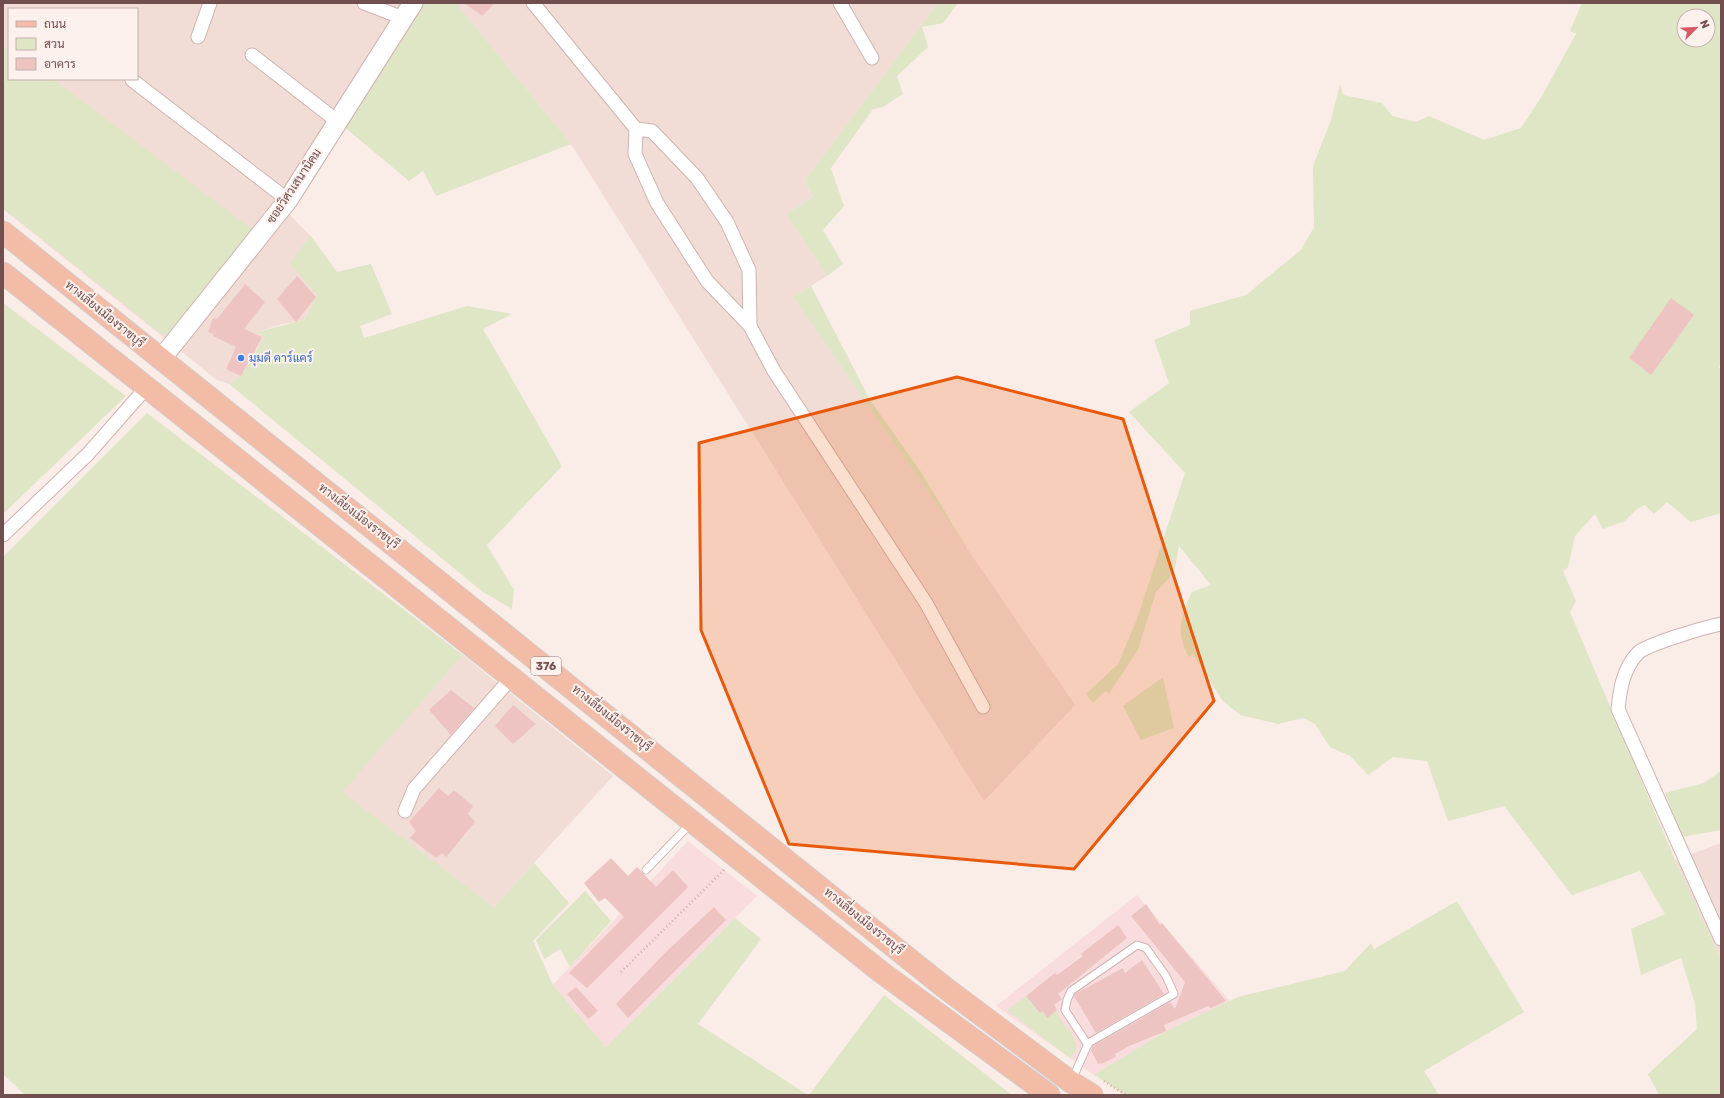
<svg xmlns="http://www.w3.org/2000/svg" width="1724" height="1098" viewBox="0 0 1724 1098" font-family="Rubik,Sarabun,sans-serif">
<rect width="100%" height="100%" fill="#faece7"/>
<path fill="#f1dcd6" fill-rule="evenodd" d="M3,3H423L342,125L289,214L310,235L291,264L317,295L303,321L282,324L257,332L265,337L241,376L229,384L217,380L3,209ZM9,9H137V79H9Z
M456,3H938L805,180L813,197L786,214L827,276L793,297L1075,705L984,801L571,144Z
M463,655L613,776L494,907L341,792Z
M1721,843V960L1675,860Z"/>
<path fill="#f9dcdd" d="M688,841L757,896L606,1047L553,985Z
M1137,895L1230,1001L1166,1031L1094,1075L996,1006Z"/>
<path fill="#dee6c6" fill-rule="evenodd" d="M423,3H456L571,144L436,196L423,171L409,181L342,125Z
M938,3H958L943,23L922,27L928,47L897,76L903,94L883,107L873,109L831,168L844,206L823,230L843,264L827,276L786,214L813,197L805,180Z
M1582,3H1721V361L1719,368H1721V513L1691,522L1667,502L1654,514L1645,505L1637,509L1625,521L1603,529L1595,514L1575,536L1568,567L1563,571L1576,601L1570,612L1675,860L1721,960V1095H1659L1648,1074L1697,1029L1695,1004L1681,958L1641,975L1631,929L1665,914L1640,871L1572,895L1504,806L1448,821L1427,761L1393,757L1368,775L1350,756L1330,747L1315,724L1303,718L1278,724L1240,715L1222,700L1193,654L1189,657C1175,634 1181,614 1192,592L1211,585L1179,546L1174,573L1156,592L1138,650L1109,694L1105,691L1093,703L1086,694L1118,664L1137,619L1185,473L1129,412L1169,383L1154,340L1190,325V311L1246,295L1301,250L1314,227L1313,166L1331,120L1340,84L1343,95L1382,103L1392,116L1416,122L1429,116L1484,140L1521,128L1542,96L1576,34L1570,31ZM1684,16H1708V40H1684Z
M3,49H9V79H53L256,232L175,331L166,335L159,332L3,208Z
M310,235L337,272L371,264L392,314L360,326L364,338L467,306L512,314L483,329L562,466L487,545L514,590L512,609L483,592L229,384L241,376L265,337L257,332L304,320L317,295L290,264Z
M811,286L870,400L921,472L970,553L793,297Z
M3,303L126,396L3,514Z
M147,413L463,655L342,792L494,907L534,863L569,903L533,941L553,985L606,1047L735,918L761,939L698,1024L808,1095H25L3,1074V557Z
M1163,677L1174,728L1141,740L1123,706Z
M1721,771V830L1682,837L1665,793L1704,783Z
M585,891L611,921L570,967L560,949L544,959L536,940Z
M1457,901L1524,1012L1424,1071L1439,1095H1126L1094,1075L1166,1031L1238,997L1345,971L1371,943L1374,949Z
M884,995L1012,1095H809Z
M1026,996L1040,1013L1043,1011L1047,1017L1057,1010C1061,1028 1078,1031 1076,1051L1070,1058L1007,1010Z"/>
<path fill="#edc4c1" d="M464,3H495L482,16Z
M297,276L316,297L296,322L277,299Z
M245,284L265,302L244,329L262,337L241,376L226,369L236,347L213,336L214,334L208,332L213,318L217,319Z
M1671,298L1694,315L1651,375L1629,358Z
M451,690L474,708L451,735L429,710Z
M513,705L536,724L513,744L495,726Z
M439,788L448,796L454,790L473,806L468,814L475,822L446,857L442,853L436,858L410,838L416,831L409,822Z
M611,858L628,876L637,867L656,887L673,870L688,887L587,988L569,973L624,917L605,898L599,902L584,883Z
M1146,904L1160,925L1162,923L1226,1001L1211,1008L1208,1006L1164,1025L1166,1031L1129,1046L1115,1054L1116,1057L1101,1064L1100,1063L1098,1064L1091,1050L1093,1046L1170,1002L1175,1009L1185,982L1131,916Z
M714,907L726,920L628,1018L616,1004L665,953Z
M1118,925L1127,938L1058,994L1062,999L1054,1005L1057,1010L1047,1018L1043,1011L1040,1013L1026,996L1055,973L1057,975L1083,956L1081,954Z
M1142,960L1164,994L1096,1033L1074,996L1075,994L1123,968L1125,973Z
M576,987L598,1011L588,1019L567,994Z"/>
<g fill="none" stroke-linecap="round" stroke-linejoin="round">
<defs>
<path id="lane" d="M646,870L691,823
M1072,1080L1087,1046L1090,1042L1174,994L1166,976L1146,948L1137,945L1071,991L1067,1000L1065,1010L1088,1045"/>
<path id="street" d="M364,3L403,18
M533,3L636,129L635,154L657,203L707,281L750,326L774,371L926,603L983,707
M840,3L872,58
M198,37L210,3
M252,55L337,121
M132,80L288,200
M636,129L652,131L697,178L727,222L749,270L750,326
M3,535L88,454L146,388
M1721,624C1706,627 1647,644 1638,653C1623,669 1620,689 1618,709L1721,939
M405,811L414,789L512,677"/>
<path id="secondary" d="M161,359L288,200L413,3"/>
<path id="primary" d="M3,232L944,987L1071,1082L1092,1095
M3,273L881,972L1049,1095"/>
</defs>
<use href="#lane" stroke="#cdb4b1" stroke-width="9"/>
<use href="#street" stroke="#cdb4b1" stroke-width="15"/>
<use href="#secondary" stroke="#cfb2af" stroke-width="21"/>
<use href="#primary" stroke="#d4caca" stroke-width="23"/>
<path stroke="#d2a7a4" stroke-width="2.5" stroke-dasharray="1 3" stroke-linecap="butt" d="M621,972L725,869
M1104,1081L1126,1095"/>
<use href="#lane" stroke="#fff" stroke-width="7"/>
<use href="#street" stroke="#fff" stroke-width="13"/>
<use href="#secondary" stroke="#fff" stroke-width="19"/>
<use href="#primary" stroke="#f2bca6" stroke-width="21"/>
</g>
<path fill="#e8590c" fill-opacity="0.2" stroke="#e8590c" stroke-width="3" stroke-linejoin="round" d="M957,377L1123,419L1214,701L1074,869L789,844L701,630L699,443Z"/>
<circle fill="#3f7fe0" stroke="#fdf1ed" stroke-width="1.5" cx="241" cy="358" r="4"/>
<g text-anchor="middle" stroke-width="4" stroke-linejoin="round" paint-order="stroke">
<rect fill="#fdf1ed" stroke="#9b807e" stroke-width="1" x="531" y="657" width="30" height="18" rx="3"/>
<g font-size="11" font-weight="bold" fill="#714f4e">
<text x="546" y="670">376</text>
</g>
<g font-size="12" fill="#714f4e" stroke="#fdf1ed">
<text transform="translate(294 186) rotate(-56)" y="4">ซอยวิศวเสนานิคม</text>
<text transform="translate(105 314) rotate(39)" y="4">ทางเลี่ยงเมืองราชบุรี</text>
<text transform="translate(359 516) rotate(38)" y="4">ทางเลี่ยงเมืองราชบุรี</text>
<text transform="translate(612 718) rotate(39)" y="4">ทางเลี่ยงเมืองราชบุรี</text>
<text transform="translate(864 921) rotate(39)" y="4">ทางเลี่ยงเมืองราชบุรี</text>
</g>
<g font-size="12" fill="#366cbe" stroke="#fdf1ed" text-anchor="start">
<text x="249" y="362">มุมดี คาร์แคร์</text>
</g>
</g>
<rect width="1724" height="1098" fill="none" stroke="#714f4e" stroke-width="8"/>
<rect x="8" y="8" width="130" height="72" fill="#fdf1ed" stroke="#c5b0ad"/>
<rect x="16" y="21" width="20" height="6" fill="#f2bca6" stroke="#c5b0ad"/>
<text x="44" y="28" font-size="12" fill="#714f4e">ถนน</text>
<rect x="16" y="38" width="20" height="12" fill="#dee6c6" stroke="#c5b0ad"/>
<text x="44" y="48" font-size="12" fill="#714f4e">สวน</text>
<rect x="16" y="58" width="20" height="12" fill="#edc4c1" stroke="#c5b0ad"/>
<text x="44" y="68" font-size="12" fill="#714f4e">อาคาร</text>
<g transform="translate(1696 28) rotate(66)"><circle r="19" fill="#fdf1ed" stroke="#c5b0ad"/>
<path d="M0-3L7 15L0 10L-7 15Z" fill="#d85866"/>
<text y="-6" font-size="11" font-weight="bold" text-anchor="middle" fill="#714f4e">N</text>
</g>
</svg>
